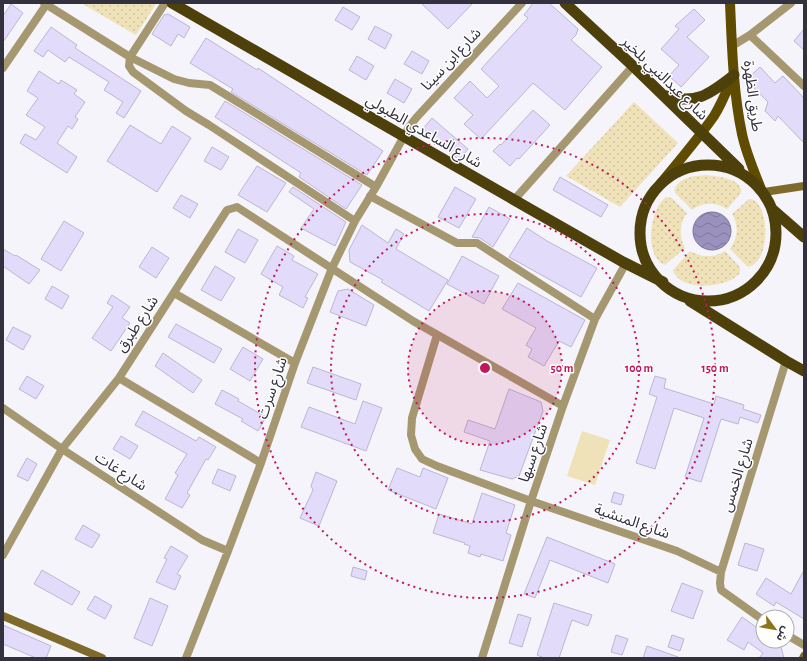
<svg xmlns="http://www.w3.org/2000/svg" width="807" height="661" viewBox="0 0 807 661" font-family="'Alegreya Sans','Noto Sans Arabic',sans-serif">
<defs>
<pattern id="grass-dots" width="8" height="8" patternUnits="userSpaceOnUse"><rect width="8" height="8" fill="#efe2b9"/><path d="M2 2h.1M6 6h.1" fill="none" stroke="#cdc2a0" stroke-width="1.8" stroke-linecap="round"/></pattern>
<pattern id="water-waves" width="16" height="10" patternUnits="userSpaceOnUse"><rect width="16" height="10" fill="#9b91be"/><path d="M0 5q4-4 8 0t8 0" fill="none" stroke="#7f779c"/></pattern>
</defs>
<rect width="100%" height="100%" fill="#f5f4fa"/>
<path fill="url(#grass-dots)" d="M81,3H154L156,4L136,35Z
M634,102L678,143L620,207L566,176Z
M706,175C717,176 744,179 741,193L727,209C715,202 703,202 692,210L676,194L674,191C678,177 694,176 706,175Z
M666,197L672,198L687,213C679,224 679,236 685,248L665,265C643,257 650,208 666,197Z
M749,199C769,197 773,262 748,267L730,249C738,237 739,226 732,214Z
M690,251C702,258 714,258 725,251L740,267V273C728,288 680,293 673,270Z"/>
<path fill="#efe2b9" d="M582,431L610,440L595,485L567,476Z"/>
<path fill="url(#water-waves)" stroke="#7c7497" d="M693 231a19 19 0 1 1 38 0a19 19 0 1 1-38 0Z"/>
<path fill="#e2dcfa" stroke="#bcb6d3" d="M421,3H473L448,29Z
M533,3H549L578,29L576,35L571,40L602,67L565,110L533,83L481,139L464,124L473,115L454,98L470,81L487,98L499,86L481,69L528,18L524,15Z
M11,4L23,13L3,42V16Z
M343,7L360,17L352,30L335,20Z
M694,9L705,20L687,37L709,57L681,87L669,76L679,65L661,49L679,29L675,26Z
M168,14L190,27L184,38L178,34L171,46L152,34L164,15Z
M375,26L392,35L385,49L368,39Z
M51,27L77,45L75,48L141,91L124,118L116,113L123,102L104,90L109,82L69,57L65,62L48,50L43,57L34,51Z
M804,29V50L794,41Z
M206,38L257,70L258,68L383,151L367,175L231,92L233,89L190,63Z
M412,51L429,61L422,74L404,64Z
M357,56L374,66L366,80L349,70Z
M760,67L775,83L783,76L804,98V143L778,116L775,121L765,111L768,102L746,80Z
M39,71L59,84L61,80L77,90L74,94L85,102L75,117L78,119L72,129L68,126L57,143L77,157L67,173L20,143L25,134L36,140L45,127L26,115L38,98L27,91Z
M395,79L412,89L404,103L387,93Z
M225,101L362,185L346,209L299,177L301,173L215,117Z
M533,110L550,125L519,159L517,158L510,166L493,151L500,144L501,145Z
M432,118L468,149L459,160L422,130Z
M130,125L161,144L172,126L191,138L157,192L107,161Z
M212,147L229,157L221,170L204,161Z
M257,166L286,183L267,212L238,195Z
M560,177L608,205L601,217L553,190Z
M293,187L346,222L335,246L301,228L314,209L289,192Z
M455,187L476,199L459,228L438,217Z
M181,195L198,204L190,218L173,208Z
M489,207L510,219L493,247L480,238L472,237Z
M64,221L84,233L61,271L41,259Z
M362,225L388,243L396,229L404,234L396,249L448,280L429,311L381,282L383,280L350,262L349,250Z
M527,228L547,241L597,268L581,297L509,257Z
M238,229L258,240L245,263L225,252Z
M277,246L294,256L292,260L318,274L305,297L308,298L303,308L279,295L283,287L261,274Z
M152,247L169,258L156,278L139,267Z
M3,249L15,256L16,255L40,270L29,284L3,266Z
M462,256L499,276L484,304L447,284Z
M215,266L235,278L221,301L201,290Z
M518,283L585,320L571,347L559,341L544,366L528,357L532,349L526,345L536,328L502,309Z
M52,286L69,296L62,309L45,299Z
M348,289L374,305L366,326L330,312L338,291Z
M112,295L130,307L122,318L130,323L111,351L92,338L113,307L107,303Z
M176,324L222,349L214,363L168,337Z
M13,327L31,336L23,350L6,340Z
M243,347L263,359L250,381L230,369Z
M163,353L202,380L193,393L155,366Z
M313,367L361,384L356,400L307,383Z
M27,376L44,386L36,399L19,389Z
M655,376L666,379L664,388L714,404L716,396L744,405L743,409L761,415L758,423L740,417L738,424L721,419L701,482L685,477L704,418L674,408L655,469L636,463L657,397L649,394Z
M509,389L541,402L543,411L519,476L512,479L480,470L490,441L464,432L468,420L495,429Z
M222,390L239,399L238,401L266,417L258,431L241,421L243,419L215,404Z
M363,401L382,408L366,451L301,427L309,407L355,424Z
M143,411L196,441L199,437L216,447L208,460L206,459L187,493L190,495L182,508L165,499L178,475L175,473L187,454L135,425Z
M121,436L138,446L130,459L113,449Z
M27,458L37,464L28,481L17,476Z
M397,468L420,477L423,468L448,478L436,509L388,490Z
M218,469L236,476L230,491L212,483Z
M316,472L337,481L319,526L300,518L313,490L311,486Z
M614,492L624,495L621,505L611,502Z
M482,493L515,505L506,533L511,535L503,561L481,554L480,557L468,553L470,546L464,544L465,543L433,533L439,514L472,524Z
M83,525L100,535L92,548L75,539Z
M547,537L615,564L608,583L550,560L535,598L524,594Z
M745,543L764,549L757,571L738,565Z
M171,546L188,556L177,574L181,576L175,590L156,582L167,559L164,558Z
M353,567L367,571L365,580L351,576Z
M42,570L80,592L72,605L34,584Z
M804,570V619L776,602L774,606L756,594L766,578L791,594Z
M682,583L703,591L693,619L671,611Z
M95,596L112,606L105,619L87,609Z
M150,598L168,606L152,646L134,638Z
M554,603L592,615L588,626L572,620L559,658H544L537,655Z
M518,614L531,618L522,647L509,643Z
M742,617L763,632V641H776L780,644L784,658H759L763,653L748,642L744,650L727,640Z
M3,625L51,646L46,658H36L3,644Z
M616,635L628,639L622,655L611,652Z
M672,635L684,639L680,651L668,647Z
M647,646L678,657L677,658H643Z"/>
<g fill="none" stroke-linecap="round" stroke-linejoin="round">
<path stroke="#a59870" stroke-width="8" d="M44,3L130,57L174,79L189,83L210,85L376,187
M165,3L130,57L129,66L133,72L186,111L209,125L355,221
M750,35L804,86
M732,46L750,35L791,3
M3,68L46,5
M370,196L457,243H477L595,319
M514,200L633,66
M174,293L295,363
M437,335L412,418L411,435L415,449L422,459L437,466L531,501L677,551L721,572
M119,378L261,463
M3,408L62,449L202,540L228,551
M3,555L62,449L119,378L227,210L237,207L413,321L563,406
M763,620L721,590L720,583L721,572L786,361
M787,635L804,645
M186,658L228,551L261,463L295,363L332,268L355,221L376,187L409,127L416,118L522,3
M482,658L531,501L563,406L595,319L626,263"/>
<path stroke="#7e6b2b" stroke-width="8" d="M764,192L804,186
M3,616L102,658
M803,658L804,656"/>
<path stroke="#5f4c00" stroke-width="10" d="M730,3C732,47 733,91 742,134C746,153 754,171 761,189
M661,183C679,161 698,139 714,116C722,103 727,90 733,76"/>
<path stroke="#4e400a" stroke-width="11" d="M172,3L530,209L623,262L663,282
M565,3L633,66L739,169
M663,95C695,106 710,94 734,75
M640 233a68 68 0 1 1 136 0a68 68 0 1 1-136 0Z
M773,210L804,237
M690,301L786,361L804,371"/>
</g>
<circle cx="485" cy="368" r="77" fill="#c2185b" fill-opacity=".12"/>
<g fill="none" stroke="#c2185b" stroke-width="2" stroke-dasharray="2 4">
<circle cx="485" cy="368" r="77"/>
<circle cx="485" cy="368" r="154"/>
<circle cx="485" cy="368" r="230"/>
</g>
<g text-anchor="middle" stroke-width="3" stroke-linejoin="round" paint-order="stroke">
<g font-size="15" fill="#33313d" stroke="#fff">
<text transform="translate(451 59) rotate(-47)" y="5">شارع ابن سينا</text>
<text transform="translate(665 78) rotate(44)" y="5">شارع عبدالنبي بلخير</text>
<text transform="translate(753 96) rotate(83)" y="5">طريق الظهرة</text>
<text transform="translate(424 131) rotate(30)" y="5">شارع الساعدي الطبولي</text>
<text transform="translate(137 324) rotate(-57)" y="5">شارع طبرق</text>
<text transform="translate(272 388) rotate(-71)" y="5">شارع سرت</text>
<text transform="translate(533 453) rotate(-71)" y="5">شارع سبها</text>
<text transform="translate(121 471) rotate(33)" y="5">شارع غات</text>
<text transform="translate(737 475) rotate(-73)" y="5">شارع الخمس</text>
<text transform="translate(632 521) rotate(19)" y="5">شارع المنشية</text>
</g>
</g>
<circle cx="485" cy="368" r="6" fill="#c2185b" stroke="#fff" stroke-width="2"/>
<g font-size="12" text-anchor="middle" font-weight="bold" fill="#c2185b" stroke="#fff" stroke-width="3" stroke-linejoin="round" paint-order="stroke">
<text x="562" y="372">50 m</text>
<text x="639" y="372">100 m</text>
<text x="715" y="372">150 m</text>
</g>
<rect width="807" height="661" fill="none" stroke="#33313d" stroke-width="8"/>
<g transform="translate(775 629) rotate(122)"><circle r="19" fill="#ffffff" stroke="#adadb1"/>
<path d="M0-3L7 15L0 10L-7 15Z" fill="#8d7519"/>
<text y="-6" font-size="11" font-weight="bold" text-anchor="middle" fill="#33313d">ش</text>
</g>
</svg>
